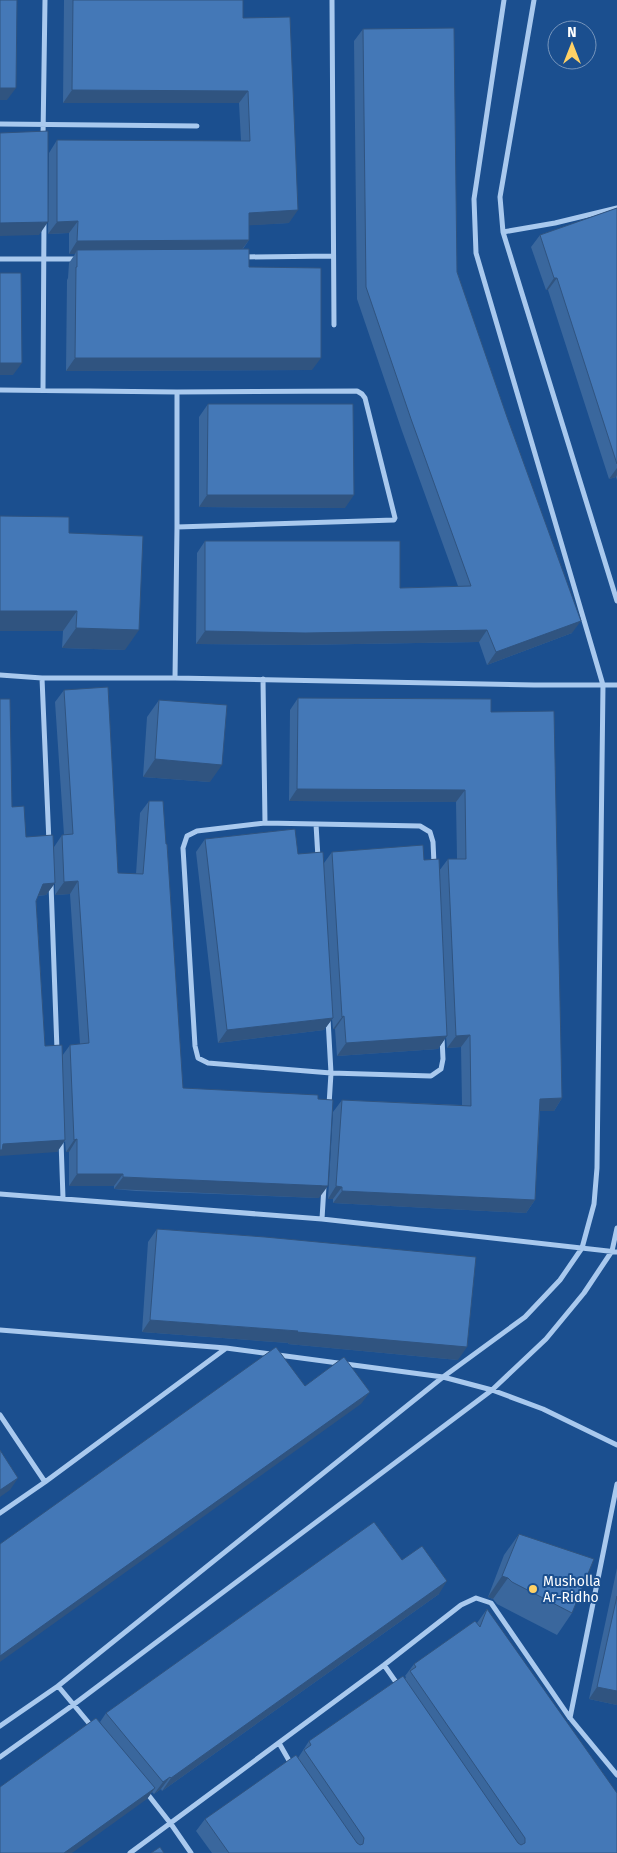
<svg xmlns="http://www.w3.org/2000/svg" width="617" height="1853" viewBox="0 0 617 1853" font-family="'Fira Sans',sans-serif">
<rect width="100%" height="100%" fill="#1b4f8f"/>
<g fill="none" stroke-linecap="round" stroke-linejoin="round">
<path stroke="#a9c9ee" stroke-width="5" d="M332,0L334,325
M534,0L500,197L503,232L617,601
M0,124L197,126
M43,137L45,0
M503,232L555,223L617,208
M243,257L333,256
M0,259H77
M0,390L177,392L357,391L362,394L365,398L395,518L394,520L177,527
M43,390L44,220
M0,675L42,678H175L534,685H617
M42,678L49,843
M175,678L177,527V392
M263,679L265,823
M265,823L420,826L430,832L433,842L443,1059L441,1069L431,1076L331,1073L208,1063L198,1058L195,1046L183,848L187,836L197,831Z
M316,824L318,858
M51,884L57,1050
M328,1019L331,1073L329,1105
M61,1141L63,1198
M0,1194L322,1219L617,1252
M322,1219L324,1186
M0,1330L226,1348L443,1377L492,1390L543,1409L617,1445
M0,1415L45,1482
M0,1513L45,1482L225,1349
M384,1665L398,1685
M58,1686L93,1728
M570,1718L617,1484
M0,1726L58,1686L443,1377L525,1317L560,1280L582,1248L594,1204L597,1168L603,685L476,253L474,199L504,0
M279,1743L291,1764
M0,1757L73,1705L492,1390L546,1339L584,1293L612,1251L617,1228
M146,1792L171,1824L191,1853
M130,1853L384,1665L461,1605L476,1598L491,1603L570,1718L617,1775"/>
</g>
<path fill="#3a679d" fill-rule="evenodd" d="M64,0H243V18L289,223L249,225V240L243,249L249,267L312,370L66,371L67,280L68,278L69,263L75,254H69V233L48,234L49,153L57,140L241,141L239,103H63Z
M363,29L457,272L572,633L487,665L479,642L296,645L196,644L197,553L205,541L400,588L458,586L402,431L357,299L354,41Z
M617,208V480L616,477L609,479L548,290H546L531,247L540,235Z
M208,404L345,508L199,507V417Z
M0,516L69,533L125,650L62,648L63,631H0Z
M64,690L118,873L136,874L140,813L149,801L183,1088L319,1198L136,1191L114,1189V1186H69V1152H66L65,1141L57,1152L12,807L26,837L54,847L62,835H64L55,702ZM55,883V895L70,894L80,1044L70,1045L62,1056L45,1046L36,901L38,896L46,895Z
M298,698L491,712L562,1098L554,1111H540L535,1200L526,1213L333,1203V1199H328L333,1112L342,1100L462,1105L461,1047L447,1048L446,1037L438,1049L337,1056L335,1029H333L332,1019L324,1030L218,1043L196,852L205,839L298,854L324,863L332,852L424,860L439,871L448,859H457L456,802L289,801L290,710Z
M159,700L210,782L143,777L147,717Z
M157,1229L458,1360L288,1344L289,1343L142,1332L148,1242Z
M519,1534L572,1613L557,1635L497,1604L493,1599L488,1597L504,1555Z
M402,1560L439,1594L162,1791L161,1789L154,1794L152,1792L147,1799L100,1722L106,1713Z
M617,1568V1705L589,1699Z
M487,1609L617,1853H212L196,1831L205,1819L298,1758L309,1741L405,1679L406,1677L405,1676L414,1664L477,1623Z"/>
<path fill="#305480" d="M0,88H16L7,100H0Z
M72,90L248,91L239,103H63Z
M298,210L289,223L240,226L249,213Z
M78,221L69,233L48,234L57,222Z
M48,222L39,235L0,236V223Z
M249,240L240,252L77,250L75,254H69L77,241Z
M554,278H557L548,290H546Z
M75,358H321L312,370L66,371Z
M0,363H22L13,375H0Z
M617,468V475L616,477L609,479Z
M207,495H354L345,508L199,507Z
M0,611H77L63,631H0Z
M581,621L572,633L487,665L496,652Z
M76,628L139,630L125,650L62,648Z
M487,630L479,642L296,645L196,644L205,631Z
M155,759L222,765L210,782L143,777Z
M297,789L465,790L456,802L289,801Z
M78,881L70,894L55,895L64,882Z
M55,883L46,895L34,896L43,884Z
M344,1016L335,1029H333L342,1017Z
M333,1018L324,1030L218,1043L227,1030Z
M470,1035L461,1047L447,1048L456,1036Z
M447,1036L438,1049L337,1056L346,1043Z
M562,1098L554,1111H532L540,1099Z
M77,1139L69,1152H66L74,1140Z
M65,1140L57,1152L0,1156V1148L3,1144Z
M77,1174H123L114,1186H69Z
M123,1177L328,1186L319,1198L114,1189Z
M336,1186L342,1187L333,1199H328Z
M342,1191L535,1200L526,1213L333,1203Z
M150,1320L298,1331L467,1347L458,1360L288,1344L289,1343L142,1332Z
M370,1392L361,1404L0,1662V1656Z
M18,1478L10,1490L0,1497V1490Z
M502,1576L508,1578L493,1599L488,1597Z
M447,1581L439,1594L162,1791L171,1778Z
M597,1687L617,1691V1705L589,1699Z
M170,1777L161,1789L154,1794L163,1782Z
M155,1788L147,1799L72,1853H64Z"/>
<path fill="#4478b7" stroke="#305480" d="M0,0H17L16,88H0Z
M73,0H243V18L290,17L298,210L249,213V240L77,241L78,221L57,222V140L250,141L248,91L72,90Z
M454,28L457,272L507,417L581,621L496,652L487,630L305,633L205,631V541H400V588L471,586L411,419L366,287L363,29Z
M48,131V222L0,223V133Z
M617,208V464L557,278H554L540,235Z
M249,249V267L321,268V358H75L76,267H77V250Z
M0,273H21L22,363H0Z
M208,404H353L354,495H207Z
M0,516L69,517V533L143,536L139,630L76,628L77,611H0Z
M108,687L118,873L143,874L149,801H163L166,844H167L183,1088L318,1095V1099L333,1100L328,1186L145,1178L123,1177V1174H77V1139L74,1140L70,1045L89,1043L78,881L64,882L62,835L73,834L64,690Z
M298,698L491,699V712L554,711L562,1098L540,1099L535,1200L342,1191V1187L336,1186L342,1100L471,1106L470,1035L456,1036L448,859H466L465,790L297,789Z
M0,699H10L12,807L24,806L26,837L53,835L55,883L43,884L36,901L45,1046L62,1045L65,1140L3,1144L2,1150H0Z
M159,700L227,705L222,765L155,759Z
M295,829L298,854L323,852L333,1018L227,1030L205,839Z
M423,845L424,860L439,859L447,1036L346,1043L344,1016L342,1017L332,852Z
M157,1229L265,1237L476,1257L467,1347L297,1332L298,1331L150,1320Z
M276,1347L305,1386L344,1357L370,1392L0,1656V1544Z
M0,1450L18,1478L0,1490Z
M374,1522L402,1560L422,1546L447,1581L213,1748L171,1778L170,1777L163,1782L106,1713Z
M519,1534L594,1559L572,1613L512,1582L508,1578L502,1576Z
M617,1596V1691L597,1687Z
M487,1609L617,1793V1853H229L205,1819L296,1755L357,1843L360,1845L363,1844L364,1838L304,1750L311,1745L309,1741L403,1676L518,1843L521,1845L525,1843V1838L410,1671L416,1667L414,1664L475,1621L480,1627Z
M96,1718L155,1788L64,1853H0V1787Z
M160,1847L164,1853H151Z"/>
<circle fill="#ffd166" stroke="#1b4f8f" stroke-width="2" cx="533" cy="1589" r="5"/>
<g text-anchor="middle" stroke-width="4" stroke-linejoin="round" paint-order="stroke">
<g font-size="14" fill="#fff" stroke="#1b4f8f" text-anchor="start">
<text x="543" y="1586">Musholla<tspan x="543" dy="16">Ar-Ridho</tspan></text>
</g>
</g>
<g transform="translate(572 45)"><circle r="24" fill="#1b4f8f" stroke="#7695bc"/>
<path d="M0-4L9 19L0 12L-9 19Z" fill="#ffd166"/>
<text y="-8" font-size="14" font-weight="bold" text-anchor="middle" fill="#ffffff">N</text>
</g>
</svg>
